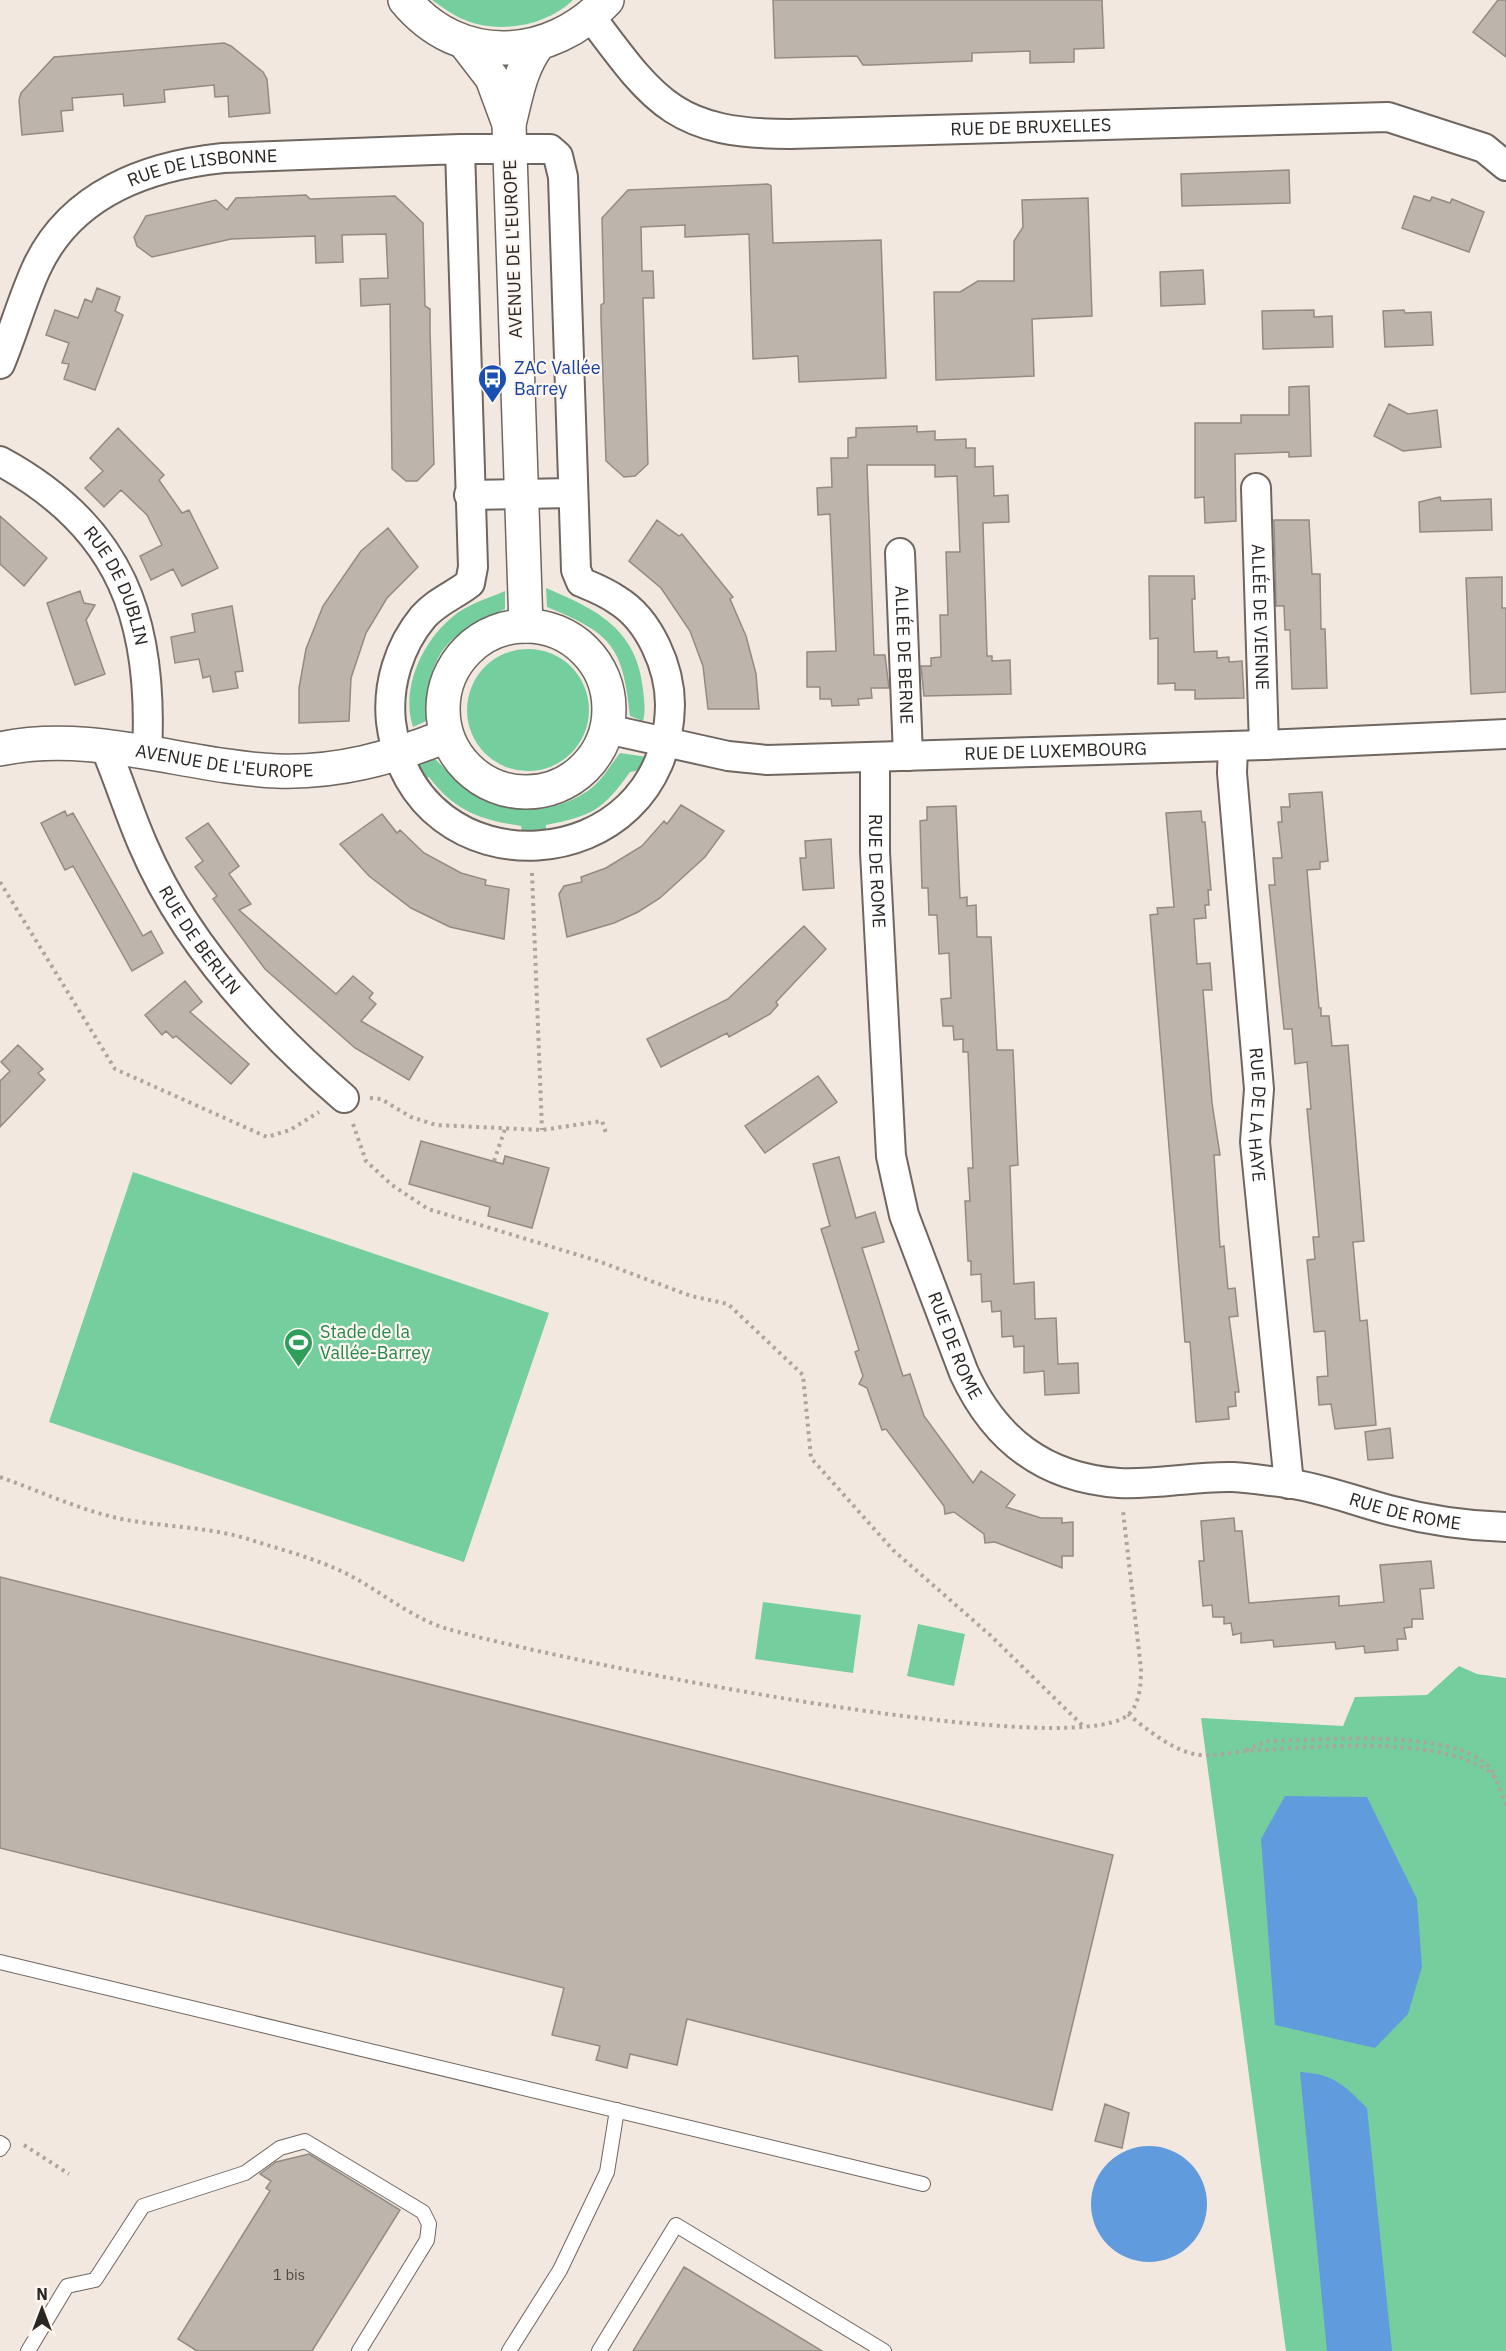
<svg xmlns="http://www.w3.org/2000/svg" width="1506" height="2351" viewBox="0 0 1506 2351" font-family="'IBM Plex Sans',sans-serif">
<rect width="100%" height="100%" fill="#f3e8e0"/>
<path fill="#75ce9d" d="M432,0H573C545,27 496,35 460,18C450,13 441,6 432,0Z
M546,588C596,609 637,629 643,689C644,700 646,710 643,721L630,716C623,646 611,633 547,607Z
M505,591V609C442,638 430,651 426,721L413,727C399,685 427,632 462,610C475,602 491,597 505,591Z
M467 710a61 61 0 1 1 122 0a61 61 0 1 1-122 0Z
M620,753L647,757L641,770L630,772C603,810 592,816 546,825V835L523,837L521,826C481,820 454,811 429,777L423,779L416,760L432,756C446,769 460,787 477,796C514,816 562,813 594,786C604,777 612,763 620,753Z
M133,1172L549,1313L464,1562L49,1422Z
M763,1602L861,1615L853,1673L755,1659Z
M918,1624L965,1634L954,1686L907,1676Z
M1459,1666L1477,1674L1506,1678V2351H1286L1201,1718L1343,1726L1355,1697L1427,1695Z"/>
<path fill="#609cdd" d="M1285,1796L1367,1797L1417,1899L1422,1967L1408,2014L1375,2048L1275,2025L1261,1839Z
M1300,2072C1334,2074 1344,2085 1367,2108L1392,2351H1327Z
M1091 2204a58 58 0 1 1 116 0a58 58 0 1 1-116 0Z"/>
<path fill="#bdb5ac" stroke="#938b83" stroke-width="1.5" d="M773,0H1102L1104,48L1074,49V62L1030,63V51L972,53V61L871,65H863L857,56L775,58Z
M1498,0H1506V57L1473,32Z
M224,43L231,46L263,72L267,79L270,113L229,117L228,96L215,97L214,85L164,90L165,102L124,106L123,94L72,98L73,110L61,111L63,131L22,135L19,100L21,93L54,57Z
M1289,170L1290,203L1182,206L1181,174Z
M768,184L771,186L773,243L881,240L886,378L799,382L798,356L753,359L749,234L685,237V225L641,227L642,271H653L654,298H643L648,464L635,476L624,477L606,461L601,320V305L604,303L602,218L628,190Z
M306,195L310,199L395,196L423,223L425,306L430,309V330L434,464L417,481H406L392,469L390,304L361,306L360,279L388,278L386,234L342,235L343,262L316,263L315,236L231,239L152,257L137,246L134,237L146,216L216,200L227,210L236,198Z
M1414,196L1430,201L1432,197L1450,203L1452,199L1484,212L1469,252L1402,228Z
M1088,198L1092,316L1032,319L1034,376L936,380L934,292H960L978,281H1014V241L1023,227L1022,200Z
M1203,270L1205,304L1161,306L1160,272Z
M97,288L120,297L115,311L123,315L95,390L64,379L69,364L62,363L69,343L46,335L55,310L78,318L85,299L92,302Z
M1314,310V317L1332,316L1333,347L1263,349L1262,311Z
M1404,310L1405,313L1431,312L1433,345L1385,347L1383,311Z
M1309,386L1311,456L1289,457V452L1235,454L1236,521L1205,523L1204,497L1195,498V423H1241V415H1289V387Z
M1389,404L1408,414L1437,410L1441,447L1403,451L1374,436Z
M917,426V432L935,431V440L966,439V448H975V467L993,466L994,496L1008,495L1009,522L983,523L987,656H992V661L1010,660L1011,694L924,696L921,666H931V658L941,657L940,615H948L946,552H960L957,476L935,477V465H867L874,655H885L889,688H871L872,698L858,699L859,705L832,706L831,699H820V687H807V652L836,651L830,514L818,515L817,488L832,487L831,458H848V438L856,437V428Z
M118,428L164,475L159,480L182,513L189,510L218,568L182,586L173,569L151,580L140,556L162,545L147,515L121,490L104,507L85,488L103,471L90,458Z
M1440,497L1441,501L1491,499L1492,530L1420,532L1419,502Z
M0,516L47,558L24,586L0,564Z
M657,520L679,536L682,534L733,597L730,599L746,636L756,674L759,709H708L703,666L690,631L661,588L629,561Z
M1274,520H1309L1312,574H1320L1321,629H1325L1327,688L1292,689L1290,630H1285L1284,606H1276Z
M388,528L418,567L387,598L366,633L351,678L349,721L299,723V688L306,649L323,606L361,551Z
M1149,576H1194L1195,599H1192L1194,652L1217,651V658L1229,657V662L1242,661L1244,698L1195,699V690H1175V683L1158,684V638L1150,639Z
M1502,577V608H1506V692L1471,694L1466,578Z
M80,591L84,603L95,605L86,620L105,674L75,685L47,603Z
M232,606L243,671L235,672L238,688L213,692L210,676L203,678L199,659L175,663L171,637L195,632L192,614Z
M1322,792L1328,861L1320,862V869L1307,870L1311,918L1319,1008H1321V1016H1329L1332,1046L1348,1045L1364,1241L1353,1242L1360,1321L1367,1320L1376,1425L1335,1429L1331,1404L1319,1405L1317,1377L1328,1376L1325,1331L1314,1332L1307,1260L1315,1259L1313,1237H1319L1307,1109H1311L1307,1062L1295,1064L1292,1029H1284L1269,885H1275L1273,858H1282L1278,822H1282L1281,807H1290L1289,794Z
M681,805L724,831L705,857L660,898L638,912L614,923L567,937L559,894L564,886L582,882L581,877L606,868L642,846L664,821L667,824Z
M956,806L960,898L967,897V906L976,905L977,937H991L997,1050H1013L1018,1165L1010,1166L1014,1284L1034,1282L1035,1319L1056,1318L1058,1364L1078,1363L1079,1393L1045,1395L1044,1371L1024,1373V1346L1014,1347L1013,1336L1002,1337L1001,1311L992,1312L991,1301L982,1302L981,1274L971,1275V1261H968L965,1201H970L968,1168H973L968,1052H963V1039L954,1040L953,1026H943L941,999L951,998L949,953L939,954L937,915H929L928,888H922L920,821L927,820V807Z
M65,811L67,816L73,813L143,936L151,931L163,953L132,971L73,866L65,870L41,823Z
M1201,811L1202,822H1205L1211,890H1208L1209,905H1205L1206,918L1194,919L1197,964L1210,963L1212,990H1203L1212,1103L1220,1155H1214L1220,1247L1224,1246L1228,1289L1235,1288L1238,1316L1229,1317L1239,1392H1235L1236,1406L1228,1407L1229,1419L1196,1422L1190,1342H1185L1150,915L1158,914L1157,908L1174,907L1166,813Z
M382,814L397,833L400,830L424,853L461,873L486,880L485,885L509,889L504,939L450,927L411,908L369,876L340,844Z
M208,823L239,866L229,874L251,904L239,910L336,994L353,976L373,993L369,998L376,1004L361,1021L423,1057L409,1080L355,1048L265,969L213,899L217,896L195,867L203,861L186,838Z
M831,839L834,888L803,890L800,858H806L805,841Z
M804,926L826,949L776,1002L778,1005L770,1014L729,1037L727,1033L661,1067L647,1039L728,999Z
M185,981L202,1002L190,1012L249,1064L231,1084L176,1036L173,1038L166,1031L162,1035L145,1015Z
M18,1045L43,1069L38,1073L45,1080L0,1127V1081L10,1071L1,1062Z
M818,1076L837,1102L765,1153L745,1126Z
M421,1141L503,1164L505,1156L549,1168L532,1228L488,1216L490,1207L409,1184Z
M839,1157L856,1218L875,1212L884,1242L862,1248L903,1376L910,1374L924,1416L973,1483L981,1471L1015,1495L1006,1507L1041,1518H1062V1523L1073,1522V1556H1062V1568L995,1542L985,1543L984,1534L954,1512L945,1514L944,1506L886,1429L882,1430L867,1388L859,1384L863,1376L855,1352L859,1350L821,1229L830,1226L813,1164Z
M1390,1428L1393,1458L1368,1460L1365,1432Z
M1234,1518L1235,1531H1242L1249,1603L1339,1596V1606L1384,1602L1380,1565L1431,1561L1434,1588L1420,1589L1423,1619H1412V1627L1404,1628L1406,1639H1397L1398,1650L1365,1653L1364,1646L1336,1649L1335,1642L1274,1647L1273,1640L1241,1643V1633L1233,1635L1231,1623L1224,1624V1617H1213L1212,1605L1203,1606L1199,1561H1204L1201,1521Z
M0,1577L1113,1855L1052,2110L687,2019L677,2065L630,2054L627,2068L596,2060L600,2046L552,2035L564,1988L0,1848Z
M1105,2104L1129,2113L1122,2148L1095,2141Z
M309,2154L400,2210L312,2351H197L178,2339L270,2191L266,2188L271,2181L260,2174L276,2162Z
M684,2267L822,2351H633Z"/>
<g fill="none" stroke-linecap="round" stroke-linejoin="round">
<defs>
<path id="lane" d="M0,1962L923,2184
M0,2143L3,2145L0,2149
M28,2351L67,2286L95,2280L143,2206L245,2173L280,2148L305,2141L423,2212L429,2224L427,2240L359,2351
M509,2351L560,2270L607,2172L617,2110
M599,2351L676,2225L884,2351"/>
<g id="street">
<path id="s1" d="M591,17C655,103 676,134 790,134L1388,117L1484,148L1506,166"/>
<path id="s2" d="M0,364C13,333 22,300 36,269C70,194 147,166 223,158L460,149H550L558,156L563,177L576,570L581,582C593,587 606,592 617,600C650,620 670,668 670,705C667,882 413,897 391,722C387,685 399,646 423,617C437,601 455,595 470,583L473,567L460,149"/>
<path id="s3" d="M0,461C122,527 154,621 147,753"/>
<path id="s4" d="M1256,488L1264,745"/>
<path d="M469,495L572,493"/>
<path id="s5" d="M900,553L908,756"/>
<path id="s6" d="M607,729L728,756L767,760L1264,745L1506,734"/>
<path id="s7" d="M1233,746L1232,773L1259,1089L1255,1142L1289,1484"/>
<path id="s8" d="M105,747C119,780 129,813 143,845C185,944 263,1028 344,1098"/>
<path id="s9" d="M875,757V852L891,1156L904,1215L964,1373C995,1440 1044,1478 1119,1483C1156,1485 1195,1476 1233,1477C1251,1478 1269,1481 1287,1483C1322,1488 1355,1501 1389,1510C1427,1520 1466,1526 1506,1527"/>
</g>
<g id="secondary">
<path d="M405,0C460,67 551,61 607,0"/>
<path d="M465,43L492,78L509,124"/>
<circle cx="526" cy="709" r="83"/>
<path d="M526,626L509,124C516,97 520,69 537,46"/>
<path id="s10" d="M0,749C92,729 186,767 277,771C338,773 391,758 446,736"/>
</g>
</defs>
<use href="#lane" stroke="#6f6660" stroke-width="16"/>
<use href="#street" stroke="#6f6660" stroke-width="32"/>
<use href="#secondary" stroke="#6f6660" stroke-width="36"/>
<path stroke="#ada49e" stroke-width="4" stroke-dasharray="3 4.5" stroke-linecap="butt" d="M532,873L542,1130
M0,882L115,1069L267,1137L290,1130L319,1112
M370,1098L381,1099L411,1117L436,1125L542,1130L602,1121L606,1133
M353,1124L366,1161L392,1185L428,1209L598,1261L691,1296L728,1304L803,1375L811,1458L893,1550L990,1635L1082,1725
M494,1161L505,1129
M0,1477C42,1492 84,1512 127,1520C167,1527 209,1527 248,1539C282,1550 319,1559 351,1576C383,1593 413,1619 448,1629C539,1656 1067,1765 1128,1715C1140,1704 1141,1684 1141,1669L1123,1511
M1128,1714C1146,1729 1171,1749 1194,1754C1212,1758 1230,1752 1248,1751C1313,1747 1431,1735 1487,1770C1498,1777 1501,1793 1506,1805
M1246,1750L1267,1741C1318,1741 1475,1724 1496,1778
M24,2145L69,2174"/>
<use href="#lane" stroke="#fff" stroke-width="14"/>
<use href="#street" stroke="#fff" stroke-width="28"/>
<use href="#secondary" stroke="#fff" stroke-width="33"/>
</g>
<defs>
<symbol id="bus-pin" viewBox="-11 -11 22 30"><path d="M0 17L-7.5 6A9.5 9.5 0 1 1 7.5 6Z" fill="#1a4fb4" stroke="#fef6f0"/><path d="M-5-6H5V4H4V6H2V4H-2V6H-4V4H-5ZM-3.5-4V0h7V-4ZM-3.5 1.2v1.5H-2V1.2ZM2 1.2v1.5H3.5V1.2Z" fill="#fff"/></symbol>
<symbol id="stadium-pin" viewBox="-11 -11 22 30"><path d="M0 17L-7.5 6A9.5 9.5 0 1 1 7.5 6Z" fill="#2e9e5b" stroke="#fef6f0"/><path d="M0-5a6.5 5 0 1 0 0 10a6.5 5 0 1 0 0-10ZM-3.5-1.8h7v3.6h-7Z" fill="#fff"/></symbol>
</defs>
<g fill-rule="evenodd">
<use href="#bus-pin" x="476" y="362" width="33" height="45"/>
<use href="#stadium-pin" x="282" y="1326" width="33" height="45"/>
</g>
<g text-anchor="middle" stroke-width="4.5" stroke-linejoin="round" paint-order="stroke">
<g font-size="15" fill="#4f4a45">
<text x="289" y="2280">1 bis</text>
</g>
<g font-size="18" fill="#2a2623" stroke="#fef6f0">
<text dy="6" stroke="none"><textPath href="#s1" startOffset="486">RUE DE BRUXELLES</textPath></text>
<text dy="6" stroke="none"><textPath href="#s2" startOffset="308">RUE DE LISBONNE</textPath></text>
<text transform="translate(513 249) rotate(-92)" y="6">AVENUE DE L'EUROPE</text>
<text dy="6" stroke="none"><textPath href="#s3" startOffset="176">RUE DE DUBLIN</textPath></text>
<text dy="6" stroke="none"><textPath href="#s4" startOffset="129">ALLÉE DE VIENNE</textPath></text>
<text dy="6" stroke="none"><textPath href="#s5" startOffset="102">ALLÉE DE BERNE</textPath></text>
<text dy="6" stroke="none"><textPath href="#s6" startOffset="452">RUE DE LUXEMBOURG</textPath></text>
<text dy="6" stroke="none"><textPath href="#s10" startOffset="226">AVENUE DE L'EUROPE</textPath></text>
<text dy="6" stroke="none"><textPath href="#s9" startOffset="114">RUE DE ROME</textPath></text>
<text dy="6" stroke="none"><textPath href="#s8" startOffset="216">RUE DE BERLIN</textPath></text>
<text dy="6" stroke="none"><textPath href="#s7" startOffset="370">RUE DE LA HAYE</textPath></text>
<text dy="6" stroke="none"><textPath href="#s9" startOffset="600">RUE DE ROME</textPath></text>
<text dy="6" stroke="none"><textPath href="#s9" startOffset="1120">RUE DE ROME</textPath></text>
</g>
<g font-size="18" fill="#164399" stroke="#fef6f0" text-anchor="start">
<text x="514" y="374">ZAC Vallée<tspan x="514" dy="21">Barrey</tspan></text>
</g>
<g font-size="18" fill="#27864d" stroke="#fef6f0" text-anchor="start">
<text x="320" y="1338">Stade de la<tspan x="320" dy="21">Vallée-Barrey</tspan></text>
</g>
</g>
<g transform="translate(42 2309)" stroke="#fef6f0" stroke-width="4.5" paint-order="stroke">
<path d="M0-4.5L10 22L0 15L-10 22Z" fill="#2a2623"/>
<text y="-9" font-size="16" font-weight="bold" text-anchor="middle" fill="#2a2623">N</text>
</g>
</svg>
